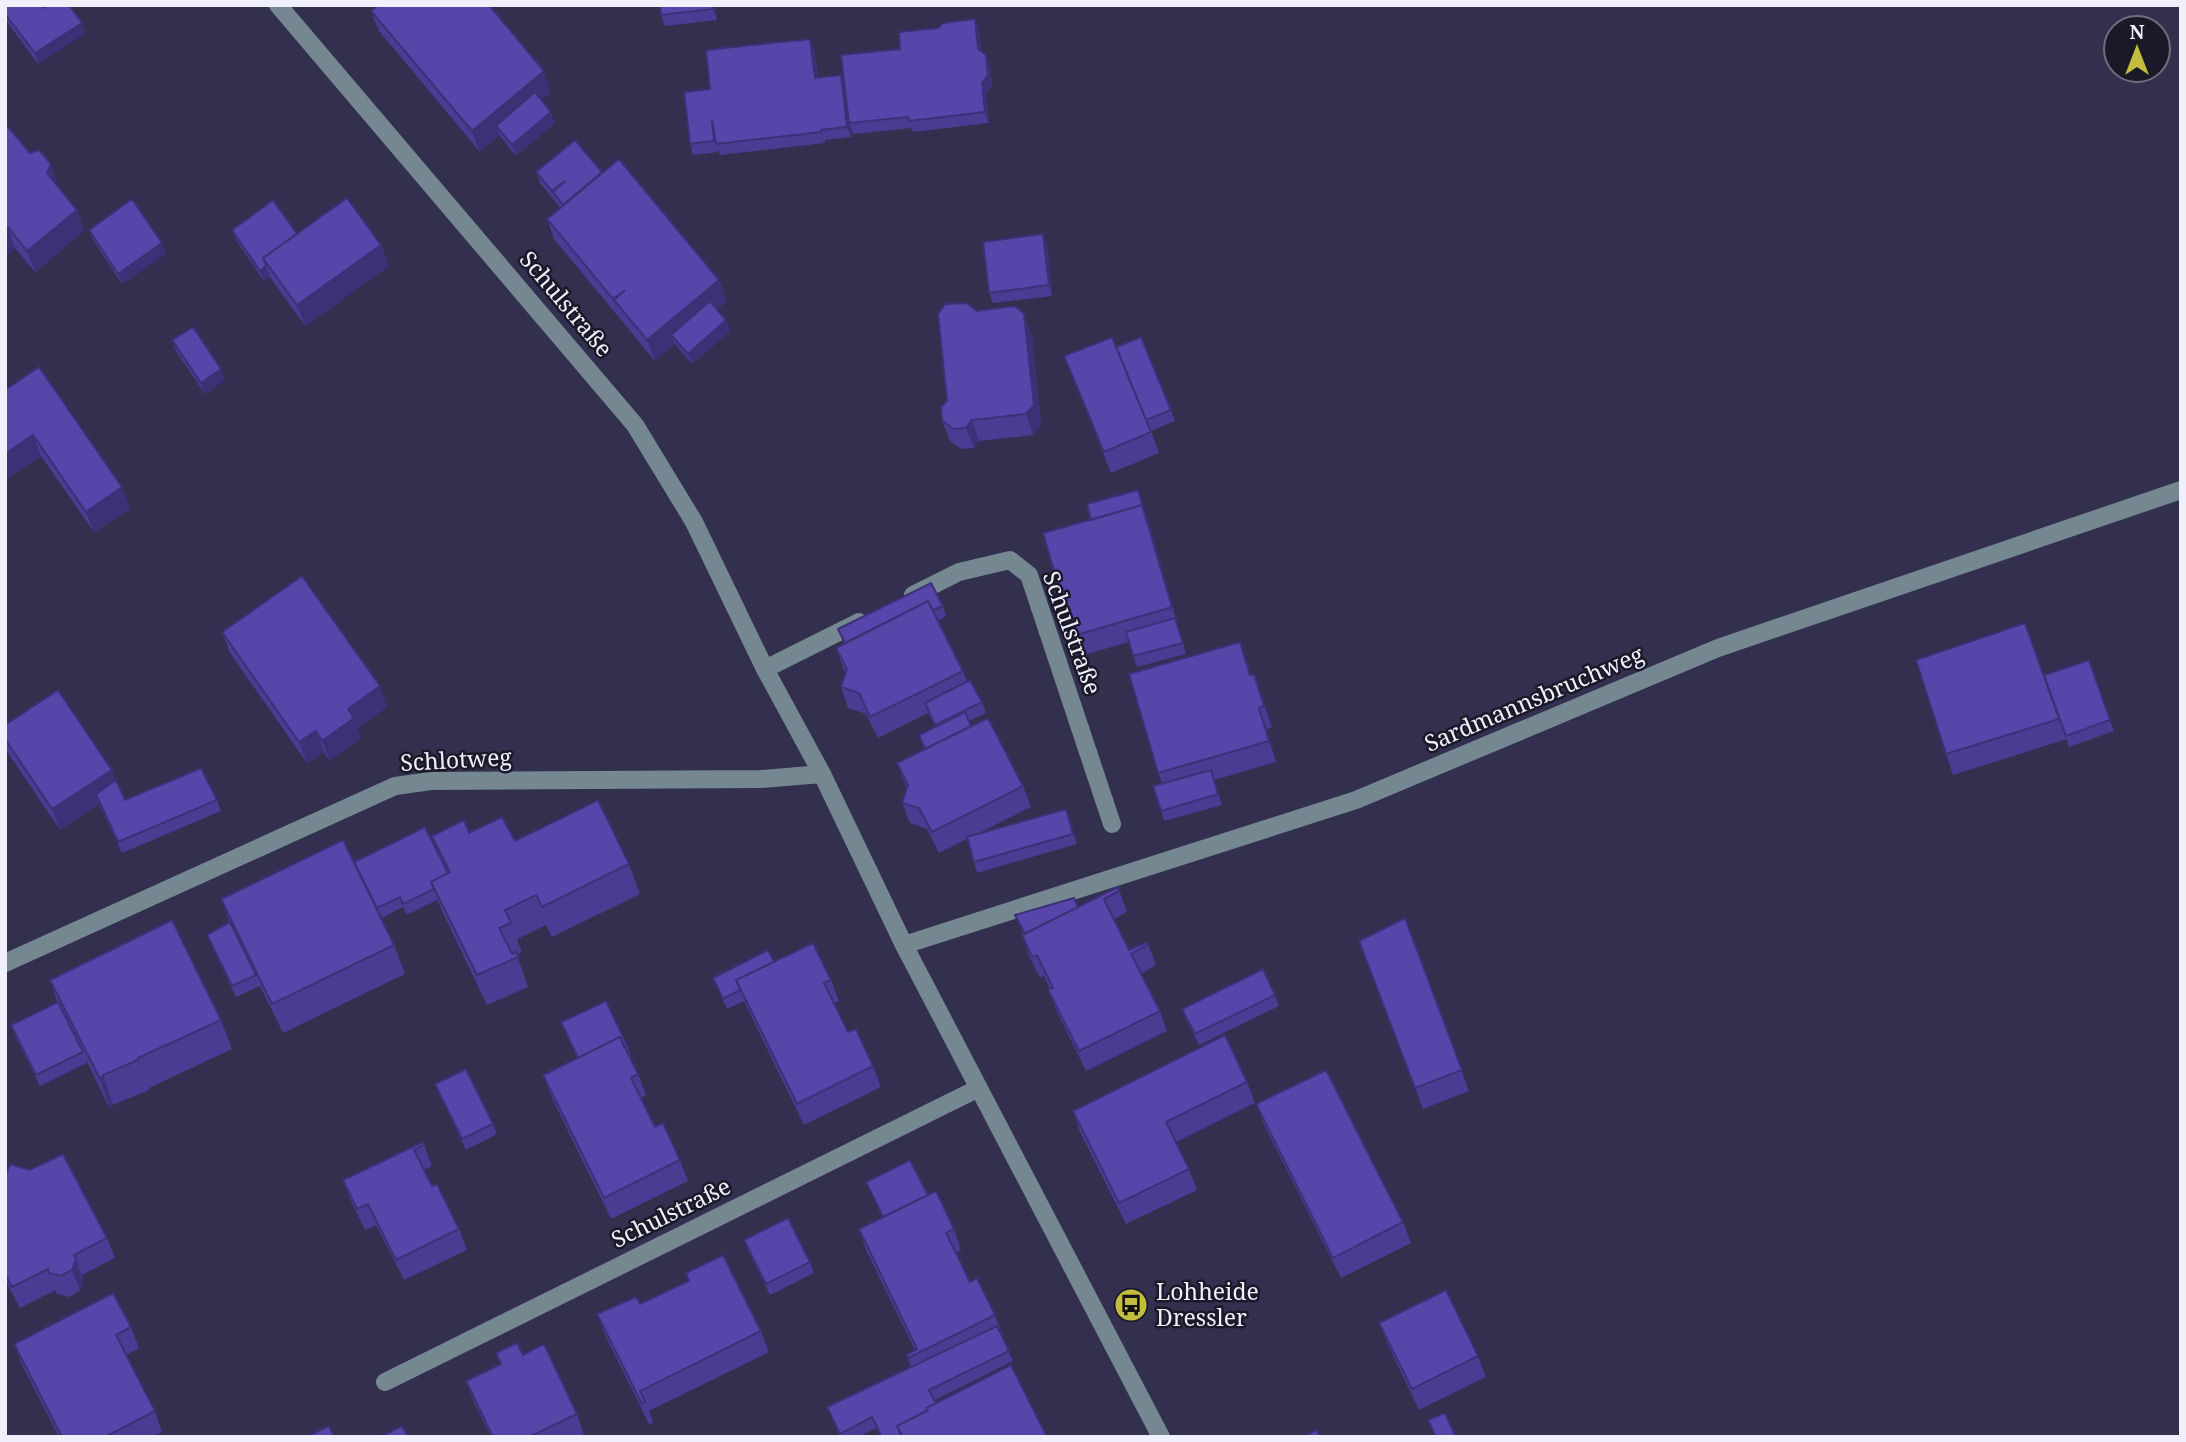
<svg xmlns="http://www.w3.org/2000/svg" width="2186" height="1442" viewBox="0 0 2186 1442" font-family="'Noto Serif',serif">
<rect width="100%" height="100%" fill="#322f4f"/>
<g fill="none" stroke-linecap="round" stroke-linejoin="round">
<path stroke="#758790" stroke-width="18" d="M278,5L635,425L694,522L765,669L822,774L904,945L1161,1437
M913,595L959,572L1010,560L1029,575L1112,824
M765,669L859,622
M904,945L1356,800L1718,648L2181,490
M5,963L395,786L431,781L761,779L822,774
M385,1382L979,1088"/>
</g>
<path fill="#4b3b92" d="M5,5L43,8L86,33L38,64L5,19Z
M660,5H715L717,20L665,26L661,15Z
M371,11L551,92L541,100L555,123L516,156L499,135L480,152L379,31Z
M979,30L981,51L986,55L990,66L992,86L986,93L989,123L913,132L911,128L853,134L849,123L900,49Z
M810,39L814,50L818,78L841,75L851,137L825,140V143L720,155L718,149V152L693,155L690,144L710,89Z
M5,123L58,185V186L77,210L84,231L35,272L15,248L5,256Z
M536,172H602L719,280L727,301L717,309L726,320L730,331L692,364L675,344L655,361L554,239L547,219L560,207L540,183Z
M89,230L162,243L166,254L122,284L93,240Z
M232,230L297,234L381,245L389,266L305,326L270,277L264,281L236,240Z
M1047,245L1052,296L993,303L989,293Z
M977,311L1032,335L1041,426L1033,435L979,441L974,448L961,449L950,441L942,420L947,401Z
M172,340L225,380L205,394L176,351Z
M1116,347L1171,410L1175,421L1151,431L1159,453L1111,473L1064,356Z
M5,390L130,508L94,532L41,456L5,480Z
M1138,490L1150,526L1186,654L1137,667L1129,642L1080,656L1073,636L1091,520Z
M943,606L946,616L938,621L963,671L967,682L982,702L986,713L969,721L971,726L1023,786L1031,807L975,835L1070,820L1077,844L977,873L967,839L939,853L927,829L910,823L902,803L907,789L897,763L924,750L919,735L935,727L928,713L878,738L866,714L848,708L841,687L845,673L836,648L844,644L838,629Z
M222,632L387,707L357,728L361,738L330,761L324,752L307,763L230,653Z
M2089,660L2114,731L2069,747L2053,701L2067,739L1953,775L1946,754L2044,675Z
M1248,663L1251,674H1254L1272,727L1267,729L1276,762L1214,780L1222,805L1164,821L1161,811L1162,783L1158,773Z
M5,725L115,780L125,800H217L221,811L122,853L99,804L60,830L6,750L5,747Z
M469,833L629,864L640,894L552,937L546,925L517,939L522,952L517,955L528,987L487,1005L442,911L437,900L407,915L403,907L382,918L394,945L405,974L283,1033L260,986L236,997L211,945L207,935L230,923L221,899L354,862L439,856L432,836Z
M1118,887L1127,912L1114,919L1129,950L1148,944L1156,965L1141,974L1160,1011L1167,1031L1086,1071L1056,1010L1048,990L1050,989L1044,976L1040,978L1029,956L1022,935L1023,934L1015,915L1078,907Z
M1405,918L1469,1091L1423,1109L1359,941Z
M774,962L831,980L839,1001L834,1003L848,1032L873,1066L881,1087L804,1125L744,1001L727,1009L713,978Z
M50,980L221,1020L232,1049L149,1088V1090L113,1105L110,1109L85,1058L87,1063L40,1086L15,1036L11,1025L58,1004Z
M1275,995L1279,1006L1199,1045L1186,1020L1182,1009Z
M561,1022L627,1045L631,1056L629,1057L638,1074L646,1095L641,1098L655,1127L680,1160L688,1181L611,1219L551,1096L543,1075L577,1058Z
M1247,1082L1255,1103L1176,1142L1189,1169L1197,1190L1126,1224L1080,1132L1073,1111Z
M435,1084L493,1124L497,1134L466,1150L439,1094Z
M1256,1104L1403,1222L1411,1243L1341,1278L1264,1125Z
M423,1142L432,1166L424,1170L432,1186L459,1229L467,1250L404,1280L376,1225L365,1230L351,1201L343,1180Z
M5,1178L107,1238L115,1258L82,1275L83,1279L80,1291L69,1297L57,1294L55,1290L20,1308L5,1280Z
M866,1182L928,1195L954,1229L961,1250L956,1253L970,1282L995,1315L1003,1336H1002L1013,1361L935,1400L936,1403L1047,1437H881L876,1428L859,1437H840L827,1407L911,1367L906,1355L915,1350L866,1250L859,1229L882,1217Z
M744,1240L810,1262L814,1273L770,1295L748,1251Z
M686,1273L761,1331L769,1352L649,1411L653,1423L649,1424L605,1335L597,1314L640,1304L689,1281Z
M1379,1323L1478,1356L1486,1377L1419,1410L1387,1343Z
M131,1327L139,1348L126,1355L155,1411L162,1432L153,1437H59L22,1365L14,1344Z
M496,1353L523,1355L577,1414L584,1435L581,1437H491L474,1402L466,1381L500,1365Z"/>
<path fill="#3d3077" d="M712,5H715L717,20L713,9Z
M975,19L979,30L982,60L978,49Z
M82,23L86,33L38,64L35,53Z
M810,39L814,50L819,89L815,78Z
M986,55L990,66L992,86L986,93L989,123L985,112L982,83Z
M544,71L551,92L502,133L496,126L499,135L480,152L472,131Z
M841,75L845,86L851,137L847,127Z
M551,112L555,123L516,156L512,145Z
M51,164L58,185L55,194L47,173Z
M77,210L84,231L35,272L27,251Z
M8,227L15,248L5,256V229Z
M1043,234L1047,245L1052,296L1049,285Z
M162,243L166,254L122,284L118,274Z
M381,245L389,266L305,326L297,305Z
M266,266L270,277L264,281L260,271Z
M719,280L727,301L677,342L671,335L675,344L655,361L647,340Z
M625,290L614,300L620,320L613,299Z
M1024,314L1032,335L1041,426L1033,435L1026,414Z
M726,320L730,331L692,364L688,354Z
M221,369L225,380L205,394L201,383Z
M972,420L979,441L974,448L966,428Z
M33,435L41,456L5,480V454Z
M122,487L130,508L94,532L86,512Z
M1138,490L1150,526L1179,628L1172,607Z
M1240,642L1248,663L1257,696L1250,675Z
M1254,674L1262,695L1272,727L1264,706Z
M380,686L387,707L357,728L361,738L330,761L322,741L348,709Z
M1259,708L1267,729L1276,762L1269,741Z
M316,731L324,752L307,763L299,742Z
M112,770L119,791L96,794L99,804L60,830L52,809Z
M103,1075L113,1105L110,1109L100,1079Z
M76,1259L83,1279L80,1291L72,1270Z"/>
<path fill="#5745aa" stroke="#3d3077" stroke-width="2" d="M5,5H41L43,8L48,5H69L82,23L35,53L5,14Z
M378,5H489L544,71L472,131L371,11Z
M660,5H712L713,9L661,15Z
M975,19L978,49L986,55L988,75L982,83L985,112L909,121L908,117L849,123L841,55L900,49L899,32L938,28L943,23Z
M810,39L815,78L841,75L847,127L821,130V132L716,144L712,120L714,141L690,144L684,92L710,89L706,50Z
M535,92L551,112L512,145L496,126Z
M5,123L30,153L39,150L51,164L47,173L77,210L27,251L8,227L5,229Z
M575,140L602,172L563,205L553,192L565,181L552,191L536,172Z
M619,159L719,280L647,340L614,300L625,290L613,299L547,219Z
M347,198L381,245L297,305L263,258Z
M132,199L162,243L118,274L89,230Z
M273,200L297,234L263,258L266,266L260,271L232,230Z
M1043,234L1049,285L989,293L983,242Z
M710,301L726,320L688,354L671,335Z
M967,303L977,311L1015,306L1024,314L1034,405L1026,414L972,420L966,428L953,429L942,420L941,407L947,401L938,314L945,304Z
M193,327L221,369L201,383L172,340Z
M1112,337L1151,432L1104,452L1064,356Z
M1141,337L1171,410L1146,420L1116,347Z
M39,367L122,487L86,512L33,435L5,454V390Z
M1138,490L1144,510L1142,505L1091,520L1087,504Z
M1142,505L1172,607L1073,636L1043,533Z
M302,576L380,686L348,709L354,718L322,741L316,731L299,742L222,632Z
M931,583L943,606L933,610L928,601L845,643L838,629Z
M928,601L963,671L870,717L859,693L841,687L847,669L836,648Z
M1175,618L1183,643L1133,656L1126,632Z
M2025,623L2059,719L1946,754L1916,660Z
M1240,642L1250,675L1254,674L1264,706L1259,708L1269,741L1158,773L1129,674Z
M2089,660L2110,720L2066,736L2044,675Z
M970,680L982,702L935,725L925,703Z
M58,690L112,770L52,809L5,739V725Z
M965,712L971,726L925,749L919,735Z
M988,718L1023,786L932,832L919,808L902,803L908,785L897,763Z
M201,768L217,800L118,842L96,794L116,780L125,800Z
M1211,770L1218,794L1161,811L1153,786Z
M598,800L629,864L542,907L536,895L505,910L511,923L499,928L512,954L516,952L518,957L477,975L431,882L450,872L432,836L464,820L469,833L502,817L515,841Z
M1066,809L1073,834L974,862L967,837Z
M425,827L448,873L431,882L434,889L403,904L400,897L377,908L354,862Z
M343,840L394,945L272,1004L221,899Z
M1118,887L1119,891L1104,899L1129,950L1147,942L1148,944L1131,954L1160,1011L1079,1051L1048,990L1053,988L1037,955L1032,957L1022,935Z
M1074,898L1078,907L1025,934L1015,915Z
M1405,918L1462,1070L1415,1088L1359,941Z
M172,920L221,1020L138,1058V1060L103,1075L100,1079L50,980Z
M230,922L256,975L232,986L207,935Z
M813,943L831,980L824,983L848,1032L856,1029L873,1066L797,1104L736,980Z
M768,950L774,962L736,980L740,990L723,999L713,978Z
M1263,969L1275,995L1195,1034L1182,1009Z
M606,1001L627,1045L624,1047L620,1037L578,1058L561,1022Z
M58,1002L83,1052L36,1075L11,1025Z
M1225,1035L1247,1082L1166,1122L1189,1169L1119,1203L1073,1111Z
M620,1037L638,1074L631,1078L655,1127L663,1123L680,1160L604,1198L543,1075Z
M466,1069L493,1124L462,1139L435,1084Z
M1326,1070L1403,1222L1333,1258L1256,1104Z
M423,1142L424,1145L414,1150L432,1186L437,1184L459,1229L396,1260L368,1204L357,1209L343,1180Z
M63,1154L107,1238L74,1255L76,1259L72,1270L61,1276L49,1273L48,1269L12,1287L5,1274V1178L10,1164L30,1170Z
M910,1160L928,1195L883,1217L866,1182Z
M936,1191L954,1229L946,1233L958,1257L970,1282L977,1278L995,1315L908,1358L906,1355L917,1349L859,1229Z
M788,1218L810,1262L766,1284L744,1240Z
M723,1255L761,1331L640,1391L645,1402L642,1404L597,1314L636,1297L640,1304L689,1281L686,1273Z
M1446,1290L1478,1356L1412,1389L1379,1323Z
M113,1293L131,1327L116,1335L155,1411L105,1437H62L14,1344Z
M997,1326L1009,1351L929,1390L936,1403L926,1408L927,1411L897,1426L901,1436L898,1437H882L872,1417L840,1434L827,1407Z
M517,1343L523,1355L544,1344L577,1414L529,1437H493L466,1381L501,1364L496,1353Z
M1011,1365L1047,1437H903L897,1426L928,1410L926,1408Z
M1445,1413L1456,1437H1436L1428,1420Z
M329,1426L334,1437H306Z
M402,1426L408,1437H380Z
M1316,1430L1320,1437H1303Z"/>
<defs>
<symbol id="bus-disc" viewBox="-11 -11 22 22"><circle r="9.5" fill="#c2bd3f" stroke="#1a1928"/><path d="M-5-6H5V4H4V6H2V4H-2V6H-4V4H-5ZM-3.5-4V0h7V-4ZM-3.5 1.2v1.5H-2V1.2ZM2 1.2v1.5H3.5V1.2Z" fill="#111"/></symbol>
</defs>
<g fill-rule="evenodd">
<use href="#bus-disc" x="1112" y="1286" width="38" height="38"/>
</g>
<g text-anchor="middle" stroke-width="5" stroke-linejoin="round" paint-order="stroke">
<g font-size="23" fill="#f0f0fd" stroke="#1a1928">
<text transform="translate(566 304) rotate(50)" y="8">Schulstraße</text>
<text transform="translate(1072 633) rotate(70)" y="8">Schulstraße</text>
<text transform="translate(1534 699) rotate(-23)" y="8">Sardmannsbruchweg</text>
<text transform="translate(456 760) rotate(-3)" y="8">Schlotweg</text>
<text transform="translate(671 1213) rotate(-26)" y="8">Schulstraße</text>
</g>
<g font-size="23" fill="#f0f0fd" stroke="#1a1928" text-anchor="start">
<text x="1156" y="1300">Lohheide<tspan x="1156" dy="26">Dressler</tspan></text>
</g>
</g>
<rect width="2186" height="1442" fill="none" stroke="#f0f0fd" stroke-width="14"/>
<g transform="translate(2137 49)"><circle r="33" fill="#1a1928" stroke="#706f7d" stroke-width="2"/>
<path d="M0-5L12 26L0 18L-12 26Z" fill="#c2bd3f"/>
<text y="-10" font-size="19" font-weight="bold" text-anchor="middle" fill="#f0f0fd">N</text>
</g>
</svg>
